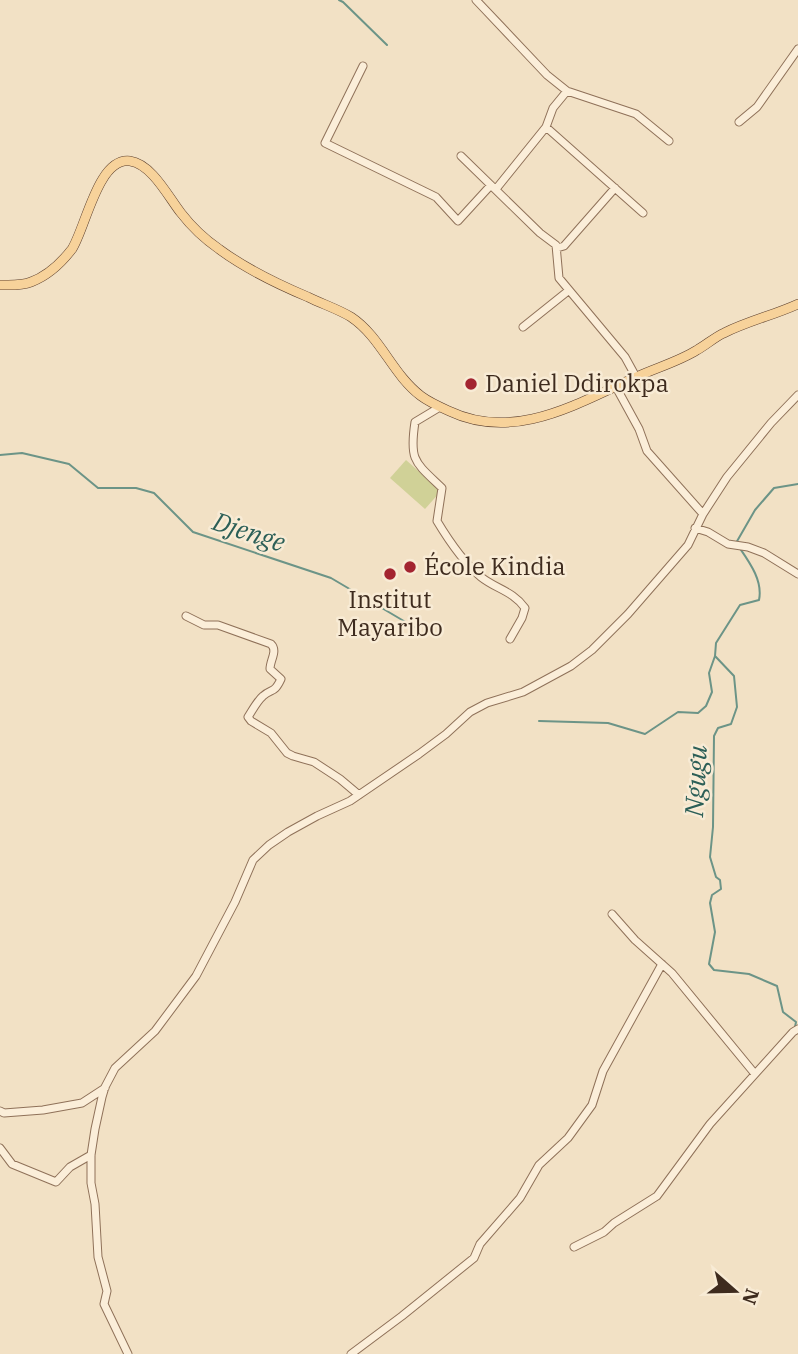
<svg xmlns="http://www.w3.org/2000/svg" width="798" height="1354" viewBox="0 0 798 1354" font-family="'IBM Plex Serif',serif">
<rect width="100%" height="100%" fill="#f2e1c5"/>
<path fill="#d0d197" d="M406,460L441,491L425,509L390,478Z"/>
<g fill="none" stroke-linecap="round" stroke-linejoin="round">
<path stroke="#6c9487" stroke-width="2" d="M339,0L343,2L387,45
M0,455L22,453L69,464L98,488H136L154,493L193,532L331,578L414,627
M736,543L755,510L774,488L798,484
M715,656L734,676L737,707L731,724L718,728L714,736L713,827L710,857L716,877L720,880L721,889L712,895L710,903L715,932L709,964L714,970L749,974L777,986L783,1012L796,1022L795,1027
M539,721L608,723L645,734L678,712L698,713L706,706L712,692L709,673L715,656L716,643L740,605L759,600C763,581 750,563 739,547"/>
<defs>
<path id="minor" d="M476,0L547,75L567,91L636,114L669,141
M363,66L325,143L436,197L458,221L491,185
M739,122L757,107L798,49
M546,127L643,213
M461,156L540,233L556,245L559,278L625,357L636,377
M496,189L546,127L553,108L567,91
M557,248L564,246L615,188
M523,327L568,291
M616,387L639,429L647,451L703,514
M440,407L415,422C409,461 415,462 442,488L437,521C449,541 463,562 481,577C496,589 513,591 525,608L522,618L510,639
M695,528L708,532L728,544L748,547L764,553L798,574
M186,616L204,625H218L271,644C278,651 270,660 270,669L281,679C274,694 272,688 263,696C257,701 252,711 248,717L251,721L271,733L287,753L293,756L314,762L340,779L359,795
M612,914L635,940L672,973L755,1074
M0,1111L4,1113L43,1110L82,1103L105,1088
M0,1148L12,1164L56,1182L70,1167L91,1155
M574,1247L604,1232L614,1223L657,1196L710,1124L793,1032L798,1029
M128,1354L104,1304L107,1291L98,1257L95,1204L91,1183V1155L95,1129L102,1097L105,1087L115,1068L155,1031L196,976L235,902L253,860L269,845L288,832L317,816L350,801L419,754L446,734L470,712L487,703L523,692L571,666L592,650L628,614L688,545L703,514L727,477L771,423L798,395
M351,1354L402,1316L474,1258L480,1244L520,1198L539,1165L568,1138L592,1105L603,1071L662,964"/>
<path id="major" d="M0,285C11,285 21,286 31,282C47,276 62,262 72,249C86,227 98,157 130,161C152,164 169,198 181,213C191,226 206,240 219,249C246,269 277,284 308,297C322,304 338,309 351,317C381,337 392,374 421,396C429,402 440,407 449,411C514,442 576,404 634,378C655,368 678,362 697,350C706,345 715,337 724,333C748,321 774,315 798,304"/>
</defs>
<use href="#minor" stroke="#8f7159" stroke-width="9"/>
<use href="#major" stroke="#5c3f2d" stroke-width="10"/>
<use href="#minor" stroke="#fbeed9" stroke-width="7"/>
<use href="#major" stroke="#f7d29a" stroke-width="9"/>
</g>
<g fill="#a32430" stroke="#f8ebd5" stroke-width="2.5">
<circle cx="471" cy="384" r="7"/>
<circle cx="410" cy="567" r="7"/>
<circle cx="390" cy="574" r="7"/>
</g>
<g text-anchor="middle" stroke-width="5" stroke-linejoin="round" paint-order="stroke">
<g font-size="24" fill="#3e2b1e" stroke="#f8ebd5" text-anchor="start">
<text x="485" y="392">Daniel Ddirokpa</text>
<text x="424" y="575">École Kindia</text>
<text x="390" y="608" text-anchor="middle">Institut<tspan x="390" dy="28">Mayaribo</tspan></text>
</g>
<g font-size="26" font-style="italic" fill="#2c5f57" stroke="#f8ebd5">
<text transform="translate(249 532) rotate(18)" y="9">Djenge</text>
<text transform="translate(696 781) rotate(-87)" y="9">Ngugu</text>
</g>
</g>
<g transform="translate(735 1291) rotate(110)" stroke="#f8ebd5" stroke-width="5" paint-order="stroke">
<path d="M0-5L12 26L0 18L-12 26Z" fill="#3e2b1e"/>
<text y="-10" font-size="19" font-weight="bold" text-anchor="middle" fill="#3e2b1e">N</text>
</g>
</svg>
